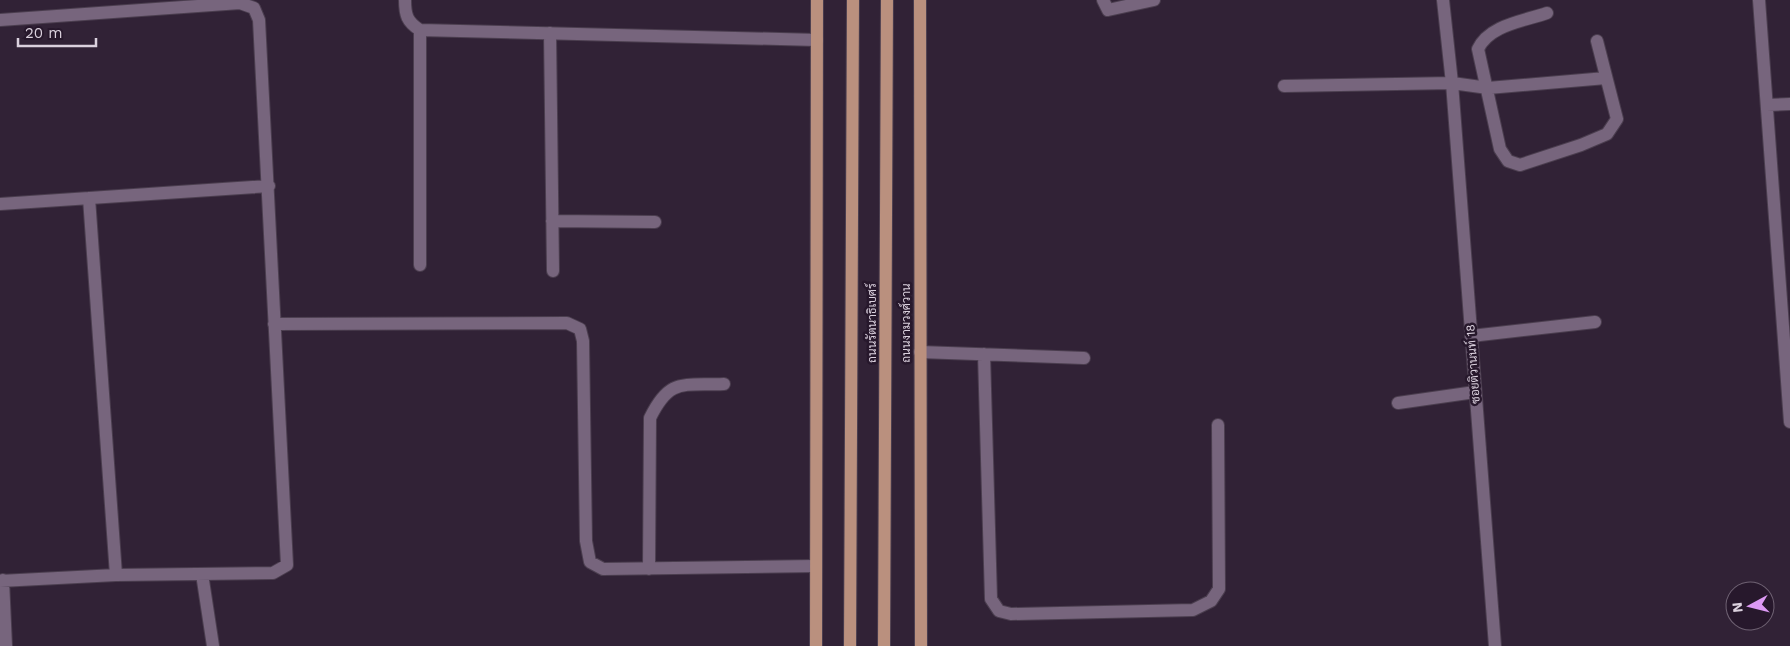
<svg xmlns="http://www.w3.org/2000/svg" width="1790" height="646" viewBox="0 0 1790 646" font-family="'Work Sans',Sarabun,sans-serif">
<rect width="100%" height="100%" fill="#312236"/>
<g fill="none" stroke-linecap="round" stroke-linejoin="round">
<defs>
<path id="minor" d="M405,0C405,15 407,22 420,30L817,40
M1103,0L1108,10L1154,0
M1443,0L1452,83L1495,646
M1759,0L1790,422
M1547,13C1524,21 1489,25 1478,49L1500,149L1508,161L1520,165L1581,145L1607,134L1617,119L1597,41
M0,20L240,3L254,8L259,20L287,565L273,573L116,575L0,581
M550,33L553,271
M1284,86L1452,83L1488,88L1606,78
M1767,105L1790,104
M89,198L116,575
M0,204L269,186
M552,221L655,222
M420,265V30
M274,324L567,323L580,329L583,341L586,541L590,562L603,569L816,566
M1471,336L1595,322
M920,352L1084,358
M984,354L991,599L999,611L1011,614L1193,610L1211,601L1219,589L1218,425
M1398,403L1475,392
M649,569L650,418C670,377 683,386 724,384
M202,574L213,646
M3,580L6,646"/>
<path id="major" d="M920,0L921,646
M816,646L817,0
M850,646L853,0
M884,646L887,0"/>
</defs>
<use href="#minor" stroke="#4b3e4f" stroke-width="14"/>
<use href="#major" stroke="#4b3e4f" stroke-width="14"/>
<use href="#minor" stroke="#77657d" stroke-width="12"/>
<use href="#major" stroke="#ba907e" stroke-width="12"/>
</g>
<g text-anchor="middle" stroke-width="5" stroke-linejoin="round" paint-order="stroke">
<g font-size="12" fill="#dbd1de" stroke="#27182c">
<text transform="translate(872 323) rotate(-90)" y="4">ถนนรัตนาธิเบศร์</text>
<text transform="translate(906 323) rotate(-90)" y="4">ถนนงามวงศ์วาน</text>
<text transform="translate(1473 364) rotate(-94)" y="4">ซอยติวานนท์ 18</text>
</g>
</g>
<g transform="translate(1750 606) rotate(263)"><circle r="24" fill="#27182c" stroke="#6f6273"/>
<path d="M0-4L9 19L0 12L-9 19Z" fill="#dc99f4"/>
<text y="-8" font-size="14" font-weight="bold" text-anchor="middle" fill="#dbd1de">N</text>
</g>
<path d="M18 38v8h78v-8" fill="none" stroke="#dbd1de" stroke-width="2.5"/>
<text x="25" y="38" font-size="15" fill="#dbd1de" stroke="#27182c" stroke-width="4" paint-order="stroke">20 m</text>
</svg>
